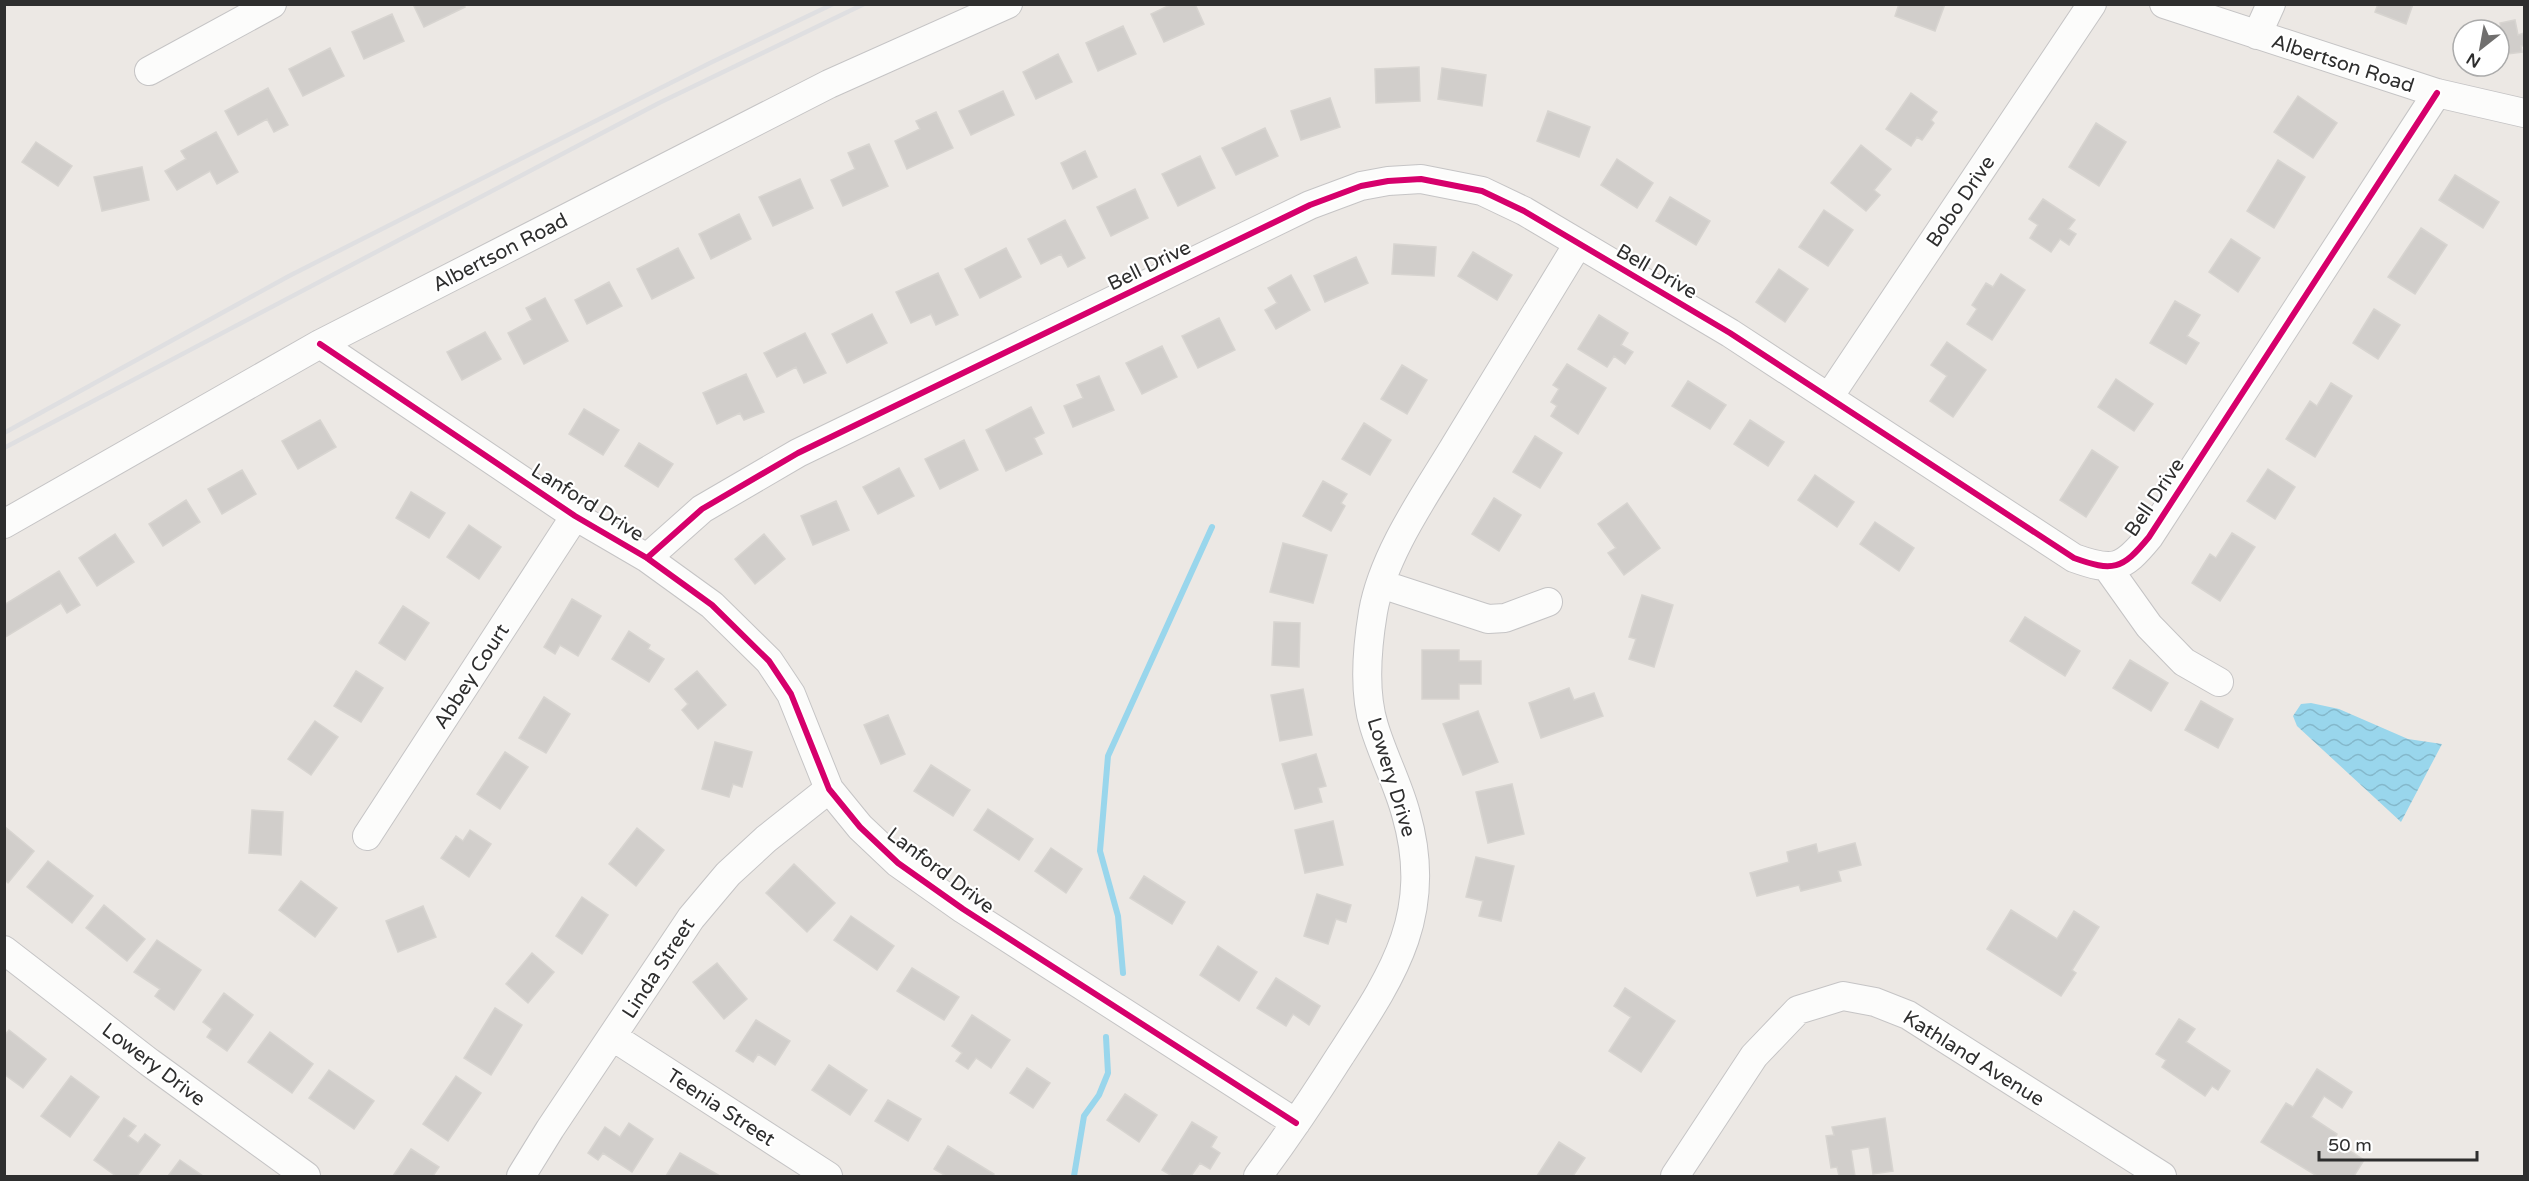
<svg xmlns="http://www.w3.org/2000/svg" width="2529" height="1181" viewBox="0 0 2529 1181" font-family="'Varela Round',sans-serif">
<defs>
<pattern id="water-waves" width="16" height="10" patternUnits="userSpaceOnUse" patternTransform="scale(1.5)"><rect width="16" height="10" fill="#99d6ec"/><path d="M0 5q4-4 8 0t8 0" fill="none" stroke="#84b8cb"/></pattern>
</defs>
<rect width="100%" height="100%" fill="#ece8e4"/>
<path fill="url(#water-waves)" d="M2311,703L2339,709L2408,739L2442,744L2401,822L2297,726L2293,716L2301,704Z"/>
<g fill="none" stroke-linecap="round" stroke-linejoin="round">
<path stroke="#99d6ec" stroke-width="6" d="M1123,973L1118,916L1100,851L1108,756L1212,527
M1074,1176L1084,1116L1099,1095L1108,1073L1106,1037"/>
</g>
<path fill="#d1cecb" stroke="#d7d4d0" stroke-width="1.5" d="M413,4H464L465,7L424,27Z
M1172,4H1195L1204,24L1164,42L1151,14Z
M1899,4H1945L1935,31L1895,16Z
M2378,4H2413L2406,24L2375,12Z
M392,14L404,41L364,59L352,32Z
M2515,20L2518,35L2524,33V46H2521L2522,52L2508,54L2507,50L2505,51L2500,23Z
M1123,26L1136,54L1098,71L1086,43Z
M330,48L344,76L303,96L289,69Z
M1058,54L1072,82L1036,99L1023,72Z
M1419,67L1420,101L1376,103L1375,69Z
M1442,68L1486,75L1482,106L1438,99Z
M268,88L288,125L274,132L267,119L238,135L225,111Z
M1003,91L1014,115L971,135L959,111Z
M1911,93L1937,112L1931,120L1934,123L1922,140L1917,137L1911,146L1886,129Z
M2298,96L2337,123L2313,158L2274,132Z
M1330,98L1340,127L1301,140L1291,111Z
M1548,111L1590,127L1579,157L1537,141Z
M936,112L953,148L907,169L895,141L920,129L916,121Z
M2096,123L2126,142L2099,186L2069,167Z
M1265,128L1278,156L1236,175L1222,148Z
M216,132L238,172L217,184L210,171L177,190L165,171L186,159L181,151Z
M36,142L72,166L58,186L22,162Z
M869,144L888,186L843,206L831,180L855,169L848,153Z
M1861,145L1891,169L1874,190L1880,195L1866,211L1831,183Z
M1085,151L1097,177L1073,189L1061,163Z
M1200,156L1215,188L1178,206L1162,174Z
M1617,159L1653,183L1637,208L1601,185Z
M2278,160L2305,177L2274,228L2247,211Z
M142,167L149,200L102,211L94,177Z
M2455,175L2499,202L2483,228L2439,200Z
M800,179L813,208L773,226L759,197Z
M1135,189L1148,218L1111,236L1097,207Z
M1670,197L1710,221L1696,245L1656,221Z
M2043,199L2075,220L2068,229L2076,234L2069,245L2060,239L2051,252L2030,238L2038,225L2029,219Z
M1824,210L1853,230L1828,266L1799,247Z
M739,214L751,239L711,259L699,234Z
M1065,220L1085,258L1068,267L1061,254L1041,264L1028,239Z
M2421,228L2447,245L2415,294L2388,277Z
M2231,239L2260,258L2238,292L2209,272Z
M1394,244L1436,247L1434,276L1392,274Z
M678,248L694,278L652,299L637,269Z
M1006,248L1021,277L980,298L965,269Z
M1473,252L1512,275L1497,300L1458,276Z
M1356,257L1368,283L1325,302L1314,276Z
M1779,269L1808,289L1785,322L1756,302Z
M938,273L958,315L936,325L931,314L911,323L896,292Z
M2001,274L2025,290L1992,340L1967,324L1977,309L1972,305L1986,283L1993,287Z
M1291,275L1310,310L1276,329L1265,310L1277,303L1268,288Z
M609,282L622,306L587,324L575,300Z
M545,298L568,341L524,364L508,333L532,320L526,308Z
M2175,301L2200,315L2187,336L2199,343L2186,364L2150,343Z
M2374,309L2400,325L2378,359L2353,343Z
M872,314L887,343L847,363L832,334Z
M1599,315L1628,333L1621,345L1633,352L1625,364L1614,356L1607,367L1578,349Z
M1219,318L1235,350L1198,368L1182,336Z
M485,332L501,359L462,380L447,352Z
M805,333L826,373L804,383L796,367L777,377L764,353Z
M1947,342L1986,370L1953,417L1930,401L1947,376L1931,365Z
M1162,346L1177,377L1142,394L1126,363Z
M1567,364L1606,388L1578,434L1551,416L1557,406L1551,402L1559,389L1553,385Z
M1402,365L1427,380L1407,414L1381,399Z
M746,374L764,412L744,420L740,413L717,424L703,393Z
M1099,376L1114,410L1073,427L1064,406L1083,398L1077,385Z
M2116,379L2153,404L2134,431L2098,407Z
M1688,381L1726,405L1710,429L1672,406Z
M2331,383L2352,396L2315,457L2286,439L2310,401L2317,406Z
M1031,407L1044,433L1034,438L1042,454L1006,471L986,430Z
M584,409L619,430L603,455L569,434Z
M320,420L336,447L298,469L282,441Z
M1750,420L1784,442L1768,466L1734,444Z
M1364,423L1391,440L1370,475L1342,459Z
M1535,436L1562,453L1540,488L1513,472Z
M964,440L978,470L940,489L925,459Z
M639,443L673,464L658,487L625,466Z
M2092,450L2118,467L2086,517L2060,500Z
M899,468L914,496L878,514L863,487Z
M2268,469L2295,487L2275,519L2247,501Z
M242,470L256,494L222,514L208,489Z
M1815,475L1854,502L1837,527L1798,500Z
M1323,481L1347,494L1341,503L1345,506L1331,531L1303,516Z
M411,492L445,513L429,538L396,518Z
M1494,498L1521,515L1499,551L1472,534Z
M186,500L200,522L163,546L149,524Z
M836,501L849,530L813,545L801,516Z
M1627,503L1660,548L1624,575L1608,553L1616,548L1598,524Z
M1875,522L1914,548L1899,571L1860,544Z
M469,525L501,547L479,579L447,557Z
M2232,533L2255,547L2220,601L2192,583L2210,554L2216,558Z
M115,534L134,562L97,586L79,558Z
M764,534L785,559L755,584L735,559Z
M1283,543L1327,555L1313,603L1270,592Z
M59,571L80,605L67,613L61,603L4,638V605Z
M1642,595L1673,605L1654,667L1629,659L1636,639L1629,637Z
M572,599L601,616L578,656L560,645L555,654L544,647Z
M403,606L429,623L405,660L379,643Z
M2025,617L2080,651L2065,676L2010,641Z
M1274,622L1300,623L1299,667L1272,665Z
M629,631L650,645L648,649L664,659L649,682L612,659Z
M1422,650H1459V661H1481V684H1459V699H1422Z
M2130,660L2168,683L2151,711L2113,688Z
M356,671L383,688L361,722L334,706Z
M697,671L726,705L698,729L682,710L688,704L675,689Z
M1569,688L1574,700L1594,693L1603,716L1541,738L1529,703Z
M1303,689L1312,735L1280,741L1271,695Z
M544,697L570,714L546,753L519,738Z
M2201,701L2233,719L2218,748L2185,730Z
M1478,711L1498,762L1463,775L1443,724Z
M888,715L905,754L881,764L864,725Z
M315,721L338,737L311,775L288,759Z
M715,742L752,752L742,787L733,784L729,797L702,789Z
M505,752L528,767L500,809L477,794Z
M1316,754L1326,786L1318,788L1322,802L1295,809L1282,764Z
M931,765L970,790L953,816L914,791Z
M1512,784L1524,834L1488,843L1476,792Z
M988,809L1033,839L1019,860L974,830Z
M252,810L283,812L281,855L249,853Z
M1333,821L1343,865L1305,873L1295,830Z
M4,826L34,851L8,883L4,879Z
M637,828L664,850L636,886L609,864Z
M470,830L491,844L469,877L441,858L456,836L463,841Z
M1855,843L1861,865L1838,871L1841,881L1801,891L1799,885L1757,896L1750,873L1789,862L1787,852L1816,844L1818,853Z
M1051,848L1082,869L1066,893L1035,871Z
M1476,857L1514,866L1501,921L1479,916L1483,901L1466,897Z
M48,861L93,896L72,923L27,887Z
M794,864L835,903L807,932L766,893Z
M1144,876L1185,902L1172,924L1130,898Z
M301,881L337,908L315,937L279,910Z
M1317,894L1351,905L1346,922L1336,919L1328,944L1304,936Z
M582,897L608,915L582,954L556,936Z
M104,905L145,939L127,961L86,928Z
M423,906L436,937L398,952L386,921Z
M2011,910L2057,939L2074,911L2099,927L2072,970L2076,973L2061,996L1987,949Z
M851,916L894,946L877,970L834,940Z
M157,940L201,970L174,1010L155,996L160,989L134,972Z
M1218,946L1257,972L1239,1001L1200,975Z
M532,953L554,972L528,1003L506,984Z
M717,963L747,999L724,1019L693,982Z
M912,968L959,997L944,1020L897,991Z
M1276,978L1320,1006L1309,1025L1293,1014L1286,1026L1257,1008Z
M1625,988L1675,1021L1641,1072L1609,1051L1631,1017L1614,1006Z
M224,993L253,1015L227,1051L207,1037L212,1029L203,1022Z
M495,1008L522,1025L491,1075L464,1058Z
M972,1015L1010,1040L991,1068L976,1058L968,1069L956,1061L962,1053L952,1046Z
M2179,1019L2195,1029L2186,1042L2230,1071L2218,1090L2212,1086L2205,1096L2162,1067L2166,1060L2156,1054Z
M756,1020L790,1041L775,1065L758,1054L753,1062L736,1051Z
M9,1030L46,1059L23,1088L4,1074V1036Z
M270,1032L313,1064L292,1093L248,1062Z
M829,1065L867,1090L850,1115L812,1090Z
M1027,1068L1050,1083L1033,1108L1010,1093Z
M2317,1069L2352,1092L2342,1108L2324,1096L2311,1117L2337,1134L2334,1141L2364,1160L2354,1176H2317L2261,1142L2286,1103L2293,1107Z
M329,1070L374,1101L354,1129L309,1098Z
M71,1076L99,1097L70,1137L41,1116Z
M456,1076L481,1093L448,1141L423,1124Z
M1125,1094L1157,1115L1139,1142L1107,1120Z
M888,1100L921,1119L908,1141L875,1121Z
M124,1118L136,1126L128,1136L138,1143L145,1134L160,1145L137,1176H116L94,1160Z
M1885,1118L1893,1171L1873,1174L1869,1147L1851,1150L1855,1176H1839L1837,1167L1831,1168L1826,1136L1834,1135L1832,1127Z
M1192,1122L1217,1137L1211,1147L1220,1153L1210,1169L1200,1163L1191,1176H1172L1162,1170Z
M629,1123L653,1139L632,1172L603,1153L598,1160L588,1153L605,1127L620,1137Z
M1559,1142L1585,1158L1573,1176H1537Z
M948,1146L994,1174L993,1176H946L934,1169Z
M411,1149L439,1167L433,1176H393Z
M680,1153L720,1176H666Z
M180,1160L203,1176H168Z"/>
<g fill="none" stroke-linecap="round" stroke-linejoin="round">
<defs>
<path id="minor" d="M2164,4L2437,93L2524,113
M2257,35L2271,4
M149,71L272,4
M320,344L575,516L647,558L712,605L769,661L791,694L829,789L860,827L898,863L963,909L1296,1123
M1829,397L2092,4
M4,524L320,344L829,84L1008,4
M647,558L702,509L798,453L1310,205L1361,186L1388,181L1421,179L1482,191L1524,211L1730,333L2074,558C2113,572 2122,570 2149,537L2437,93
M2107,567L2149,626L2184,662L2219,682
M1381,584L1488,619L1505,618L1548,602
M367,836L575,516
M4,950L149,1062L306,1176
M613,1037L828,1176
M521,1176L550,1129L691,918L728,874L766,839L829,789
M1258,1176C1287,1137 1314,1097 1340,1056C1392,976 1435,915 1406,814C1398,784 1383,756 1374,726C1363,691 1367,648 1373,612C1383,554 1426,494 1456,444C1496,378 1537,311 1578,244
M1675,1176L1754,1056L1798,1010L1843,996L1875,1002L1908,1015L2162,1176"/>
</defs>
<use href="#minor" stroke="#c5c4c5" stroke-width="30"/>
<use href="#minor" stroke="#fcfcfb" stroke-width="28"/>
<path stroke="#dfdfe1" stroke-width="4.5" d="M4,433L289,276L710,63L833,4
M4,448L659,103L864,4"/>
<defs>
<path id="cycleway" d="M320,344L575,516L647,558L712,605L769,661L791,694L829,789L860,827L898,863L963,909L1296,1123
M647,558L702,509L798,453L1310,205L1361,186L1388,181L1421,179L1482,191L1524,211L1730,333L2074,558C2113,572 2122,570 2149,537L2437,93"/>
</defs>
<use href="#cycleway" stroke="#fff" stroke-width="10"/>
<use href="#cycleway" stroke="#d6006c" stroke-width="6"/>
</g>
<g text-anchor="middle" stroke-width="4.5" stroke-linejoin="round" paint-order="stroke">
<g font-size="20" fill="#2e2e2e" stroke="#fff">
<text transform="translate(2343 63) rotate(18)" y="7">Albertson Road</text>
<text transform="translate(1960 201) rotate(-56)" y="7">Bobo Drive</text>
<text transform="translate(500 252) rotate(-27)" y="7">Albertson Road</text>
<text transform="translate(1149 265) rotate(-26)" y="7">Bell Drive</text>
<text transform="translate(1657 271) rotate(30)" y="7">Bell Drive</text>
<text transform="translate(2154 497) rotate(-56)" y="7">Bell Drive</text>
<text transform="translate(588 502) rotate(32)" y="7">Lanford Drive</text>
<text transform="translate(471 676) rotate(-57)" y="7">Abbey Court</text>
<text transform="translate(1392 777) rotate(73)" y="7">Lowery Drive</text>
<text transform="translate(941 870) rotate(37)" y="7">Lanford Drive</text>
<text transform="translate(658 968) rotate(-57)" y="7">Linda Street</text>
<text transform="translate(1974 1058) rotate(32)" y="7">Kathland Avenue</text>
<text transform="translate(154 1064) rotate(37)" y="7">Lowery Drive</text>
<text transform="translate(721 1107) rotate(33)" y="7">Teenia Street</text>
</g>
</g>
<rect width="2529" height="1181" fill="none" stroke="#2e2e2e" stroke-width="12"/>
<g transform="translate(2481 48) rotate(211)"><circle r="28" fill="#ffffff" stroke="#ababab" stroke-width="1.5"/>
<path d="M0-4.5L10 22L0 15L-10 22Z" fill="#706f6e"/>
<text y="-9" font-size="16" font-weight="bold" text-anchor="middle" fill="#2e2e2e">N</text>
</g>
<path d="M2319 1151v9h158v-9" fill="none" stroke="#2e2e2e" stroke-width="3"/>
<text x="2328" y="1151" font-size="18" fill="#2e2e2e" stroke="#ffffff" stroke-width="4.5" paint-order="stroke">50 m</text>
</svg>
